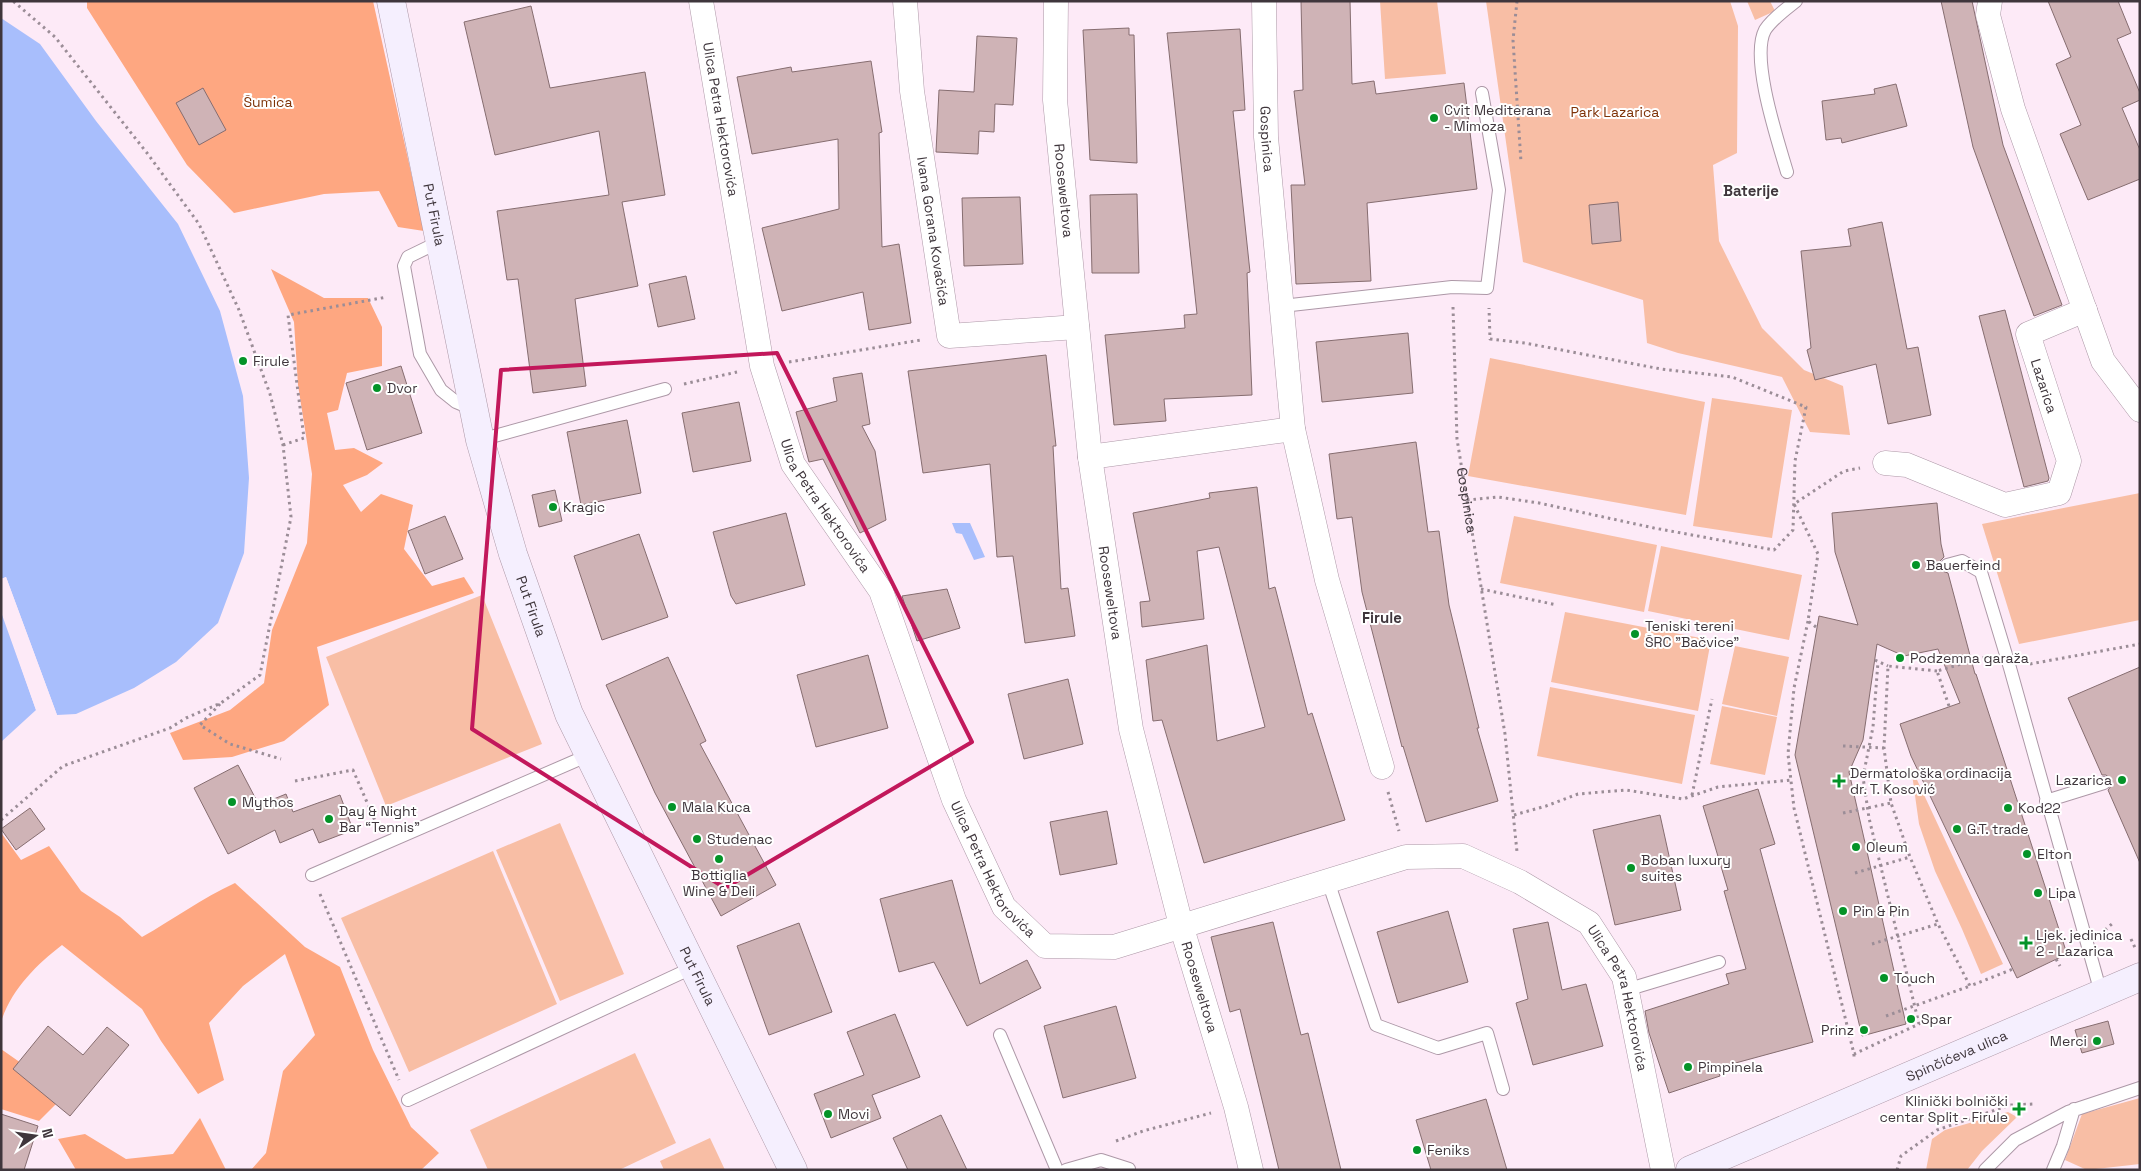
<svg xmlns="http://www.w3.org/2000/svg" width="2141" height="1171" viewBox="0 0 2141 1171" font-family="'Space Grotesk',sans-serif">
<rect width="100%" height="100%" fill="#fdeaf7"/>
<path fill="#f8bea5" d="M1380,1H1437L1446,74L1385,79Z
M1486,1H1730L1738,26L1737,153L1713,165L1719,241L1762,328L1804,370L1843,386L1850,435L1810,432L1782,377L1678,353L1647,343L1643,300L1523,262Z
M1747,1H1770L1775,11L1755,20Z
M1490,358L1705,402L1686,515L1468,476Z
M1712,398L1792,410L1772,538L1693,526Z
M2140,493V620L2019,644L1982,524Z
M1514,516L1657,545L1644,612L1500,583Z
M1661,546L1802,575L1789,640L1648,611Z
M482,595L542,744L386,806L326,657Z
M1565,612L1711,640L1698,711L1551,682Z
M1735,646L1789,657L1777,716L1722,704Z
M1550,687L1695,715L1682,784L1537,756Z
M1722,706L1777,717L1765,775L1710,764Z
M1911,767L2003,964L1981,974L1962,929L1935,871L1919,824Z
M560,823L624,974L560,1001L496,850Z
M493,851L557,1004L409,1072L341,918Z
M635,1053L676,1143L619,1170H488L470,1130Z
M2140,1098V1164L2087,1170L2065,1160L2082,1114Z
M2008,1112L2017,1117L1982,1151L1967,1170H1926L1932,1139L1945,1130Z
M710,1138L725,1170H664L660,1161Z"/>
<path fill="#fea781" d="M87,1H373L424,231L398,227L379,191L324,194L234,213L187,165L87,8Z
M271,269L324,298H368L382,327V366L347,373L338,410L327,413L335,450L354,448L383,463L367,475L343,485L361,512L381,494L413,505L404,549L432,586L464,577L474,593L317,647L329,705L284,741L232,757L183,760L170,733L230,710L264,683L272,630L307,543L312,474L298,385L294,322Z
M2,834L21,860L49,846L81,891L120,917L142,937C174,919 202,898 235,883L305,947L340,967L373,1050L411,1127L439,1153L421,1170H251L266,1153L283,1071L315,1035L285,954L243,986L209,1023L224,1080L198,1094L161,1041L142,1009L62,945C36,965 11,990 1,1022Z
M1,1049L21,1063L58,1102L39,1121L1,1109Z
M200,1118L226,1170H76L58,1139L85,1134L126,1159L173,1154Z"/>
<path fill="#a8befc" d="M1,18L40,44L96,121L178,224L220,311L243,396L249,478L244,553L218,623L176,662L134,688L76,714L57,715L6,577L1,579Z
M952,523H970L985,557L974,560L962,534L956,533Z
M1,612L36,710L1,742Z"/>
<path fill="#fdeaf7" d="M6,577L57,715L54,714L4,580L1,581V579Z
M1,609L4,611L39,710H36Z"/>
<path fill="#cfb3b6" stroke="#866d70" d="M1301,1H1350L1352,84L1374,81L1376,94L1464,83L1477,189L1367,203L1371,281L1296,284L1291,185H1305L1294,91L1303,90Z
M1941,1H1972L2003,145L2062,305L2034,316L1973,147Z
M2048,1H2118L2131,33L2117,39L2140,93V100L2122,108L2140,150V179L2088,200L2060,134L2081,125L2056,64L2071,57Z
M531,6L550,88L645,72L665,195L622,202L638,286L575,299L586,386L533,393L518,279L507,280L497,211L609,195L599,131L495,155L464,22Z
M1129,28V35H1134L1137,163L1090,160L1083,30Z
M1240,29L1245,110L1233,111L1250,272L1247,273L1252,395L1164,399L1166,421L1114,425L1105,335L1185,328L1184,315L1197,314L1167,33Z
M977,36L1017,38L1013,105L995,104L994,132L979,131L978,154L936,152L939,90L974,92Z
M871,61L882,132L879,133L882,247L899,244L911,323L869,330L863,292L782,311L762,228L839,209L838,139L752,154L737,77L791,67L792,72Z
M1896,84L1907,126L1842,143L1841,138L1826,140L1822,101L1875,94L1874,89Z
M203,88L226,130L199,145L176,103Z
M1137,194L1139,273H1092L1090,195Z
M1020,197L1023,264L964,266L962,198Z
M1618,202L1621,241L1592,244L1589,205Z
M1882,222L1907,349L1918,347L1931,415L1888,424L1876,364L1815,380L1807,350L1811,348L1801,251L1851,246L1848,229Z
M686,276L695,319L658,327L649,284Z
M2005,310L2049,478L2048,481L2024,487L1979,316Z
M1408,333L1413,393L1322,402L1316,342Z
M1046,355L1056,446H1053L1061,589L1068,588L1075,636L1025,643L1013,556L997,557L990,464L923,473L908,371Z
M401,366L422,433L367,450L346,383Z
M862,373L870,424L862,426L875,451L886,520L860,533L823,459L809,462L796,412L837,401L833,378Z
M739,402L751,461L693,472L682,413Z
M627,420L641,493L581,505L567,432Z
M1416,442L1428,532L1439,531L1449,605L1479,728H1477L1498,801L1426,822L1403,746L1402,747L1362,592L1352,517L1337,519L1329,454Z
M1257,487L1269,589L1275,587L1308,715L1312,713L1345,820L1204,863L1162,720L1153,721L1146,660L1207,645L1217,741L1265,727L1219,547L1197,551L1204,619L1142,627L1140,602L1150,601L1133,513L1210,498L1209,493Z
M555,490L562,521L539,527L532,495Z
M1937,503L1941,544L1944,557L1939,562V568L1942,571L1948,573L1975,674H1976L2067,954L2017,978L1911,756L1900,724L1960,703L1938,649L1904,656L1877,644L1863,740L1849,772L1906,1024L1862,1036L1795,755L1819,616L1858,625L1835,552L1832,513Z
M786,513L805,585L736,604L731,596L713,532Z
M445,516L463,559L425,574L408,531Z
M639,534L668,617L602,640L574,556Z
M947,589L960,628L917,641L902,596Z
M868,655L888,728L816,747L797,675Z
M668,657L706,741L700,744L776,885L721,916L655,793L606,685Z
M2140,667V863L2108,790L2112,785V780L2106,775H2102L2068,698Z
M1068,679L1083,744L1024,759L1008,694Z
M238,765L259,805L286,794L293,812L340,795L353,830L319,843L313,829L280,843L275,830L228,854L194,788Z
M1758,789L1775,844L1760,849L1813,1042L1717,1068L1720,1076L1669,1093L1649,1033L1645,1011L1729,984L1726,974L1746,969L1724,891L1728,890L1703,806Z
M30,808L45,829L16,850L1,829Z
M1107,811L1117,864L1060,875L1050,822Z
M1660,815L1681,910L1615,925L1593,830Z
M952,880L980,984L1027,960L1041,988L967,1026L934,962L899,972L880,899Z
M1448,911L1468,982L1398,1003L1377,932Z
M1273,922L1301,1035L1308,1033L1341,1170H1279L1240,1009L1230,1012L1211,937Z
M1548,922L1562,990L1586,984L1603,1046L1533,1065L1516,1003L1528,999L1513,929Z
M799,923L832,1012L769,1035L737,946Z
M1116,1006L1136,1078L1063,1098L1044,1026Z
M895,1014L920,1077L872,1095L881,1118L831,1138L814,1094L864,1075L847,1032Z
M2108,1021L2114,1044L2082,1053L2075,1030Z
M48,1026L83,1055L107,1027L129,1045L70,1116L13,1069Z
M1486,1099L1507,1170H1431L1416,1120Z
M1,1114L38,1126L24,1170H1Z
M941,1115L967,1170H908L893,1138Z"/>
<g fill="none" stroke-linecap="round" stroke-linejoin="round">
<defs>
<path id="lane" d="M1787,172C1778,141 1750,58 1765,30C1772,19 1786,9 1796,1
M441,241L408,257L404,266L420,354L441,390L456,402L475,410
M1282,306L1452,287L1487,288L1499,190L1482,93
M480,440L665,389
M1947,565L1962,561L1981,572L2010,668L2101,993
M2046,801L2104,783
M312,875L589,755
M1328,881L1376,1025L1438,1048L1487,1033L1503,1089
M1626,990L1719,962
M1000,1035L1057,1170
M408,1100L694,967
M1066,1170L1101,1160L1129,1169
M1985,1170L2015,1140L2068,1112L2140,1088
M2053,1170L2063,1146L2074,1109"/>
<g id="street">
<path id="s2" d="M701,1L762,366L793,464L881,591L954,800L1004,907L1045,946L1114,947L1406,857L1463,856L1520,882L1589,923L1624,977L1663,1170"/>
<path id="s3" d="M905,1L912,91L949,336L1077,327"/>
<path id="s4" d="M1056,1L1055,100L1090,457L1131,729L1181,925L1236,1107L1251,1170"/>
<path id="s5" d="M1264,1L1266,137L1293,429L1327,580L1382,767"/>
<path d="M1990,1L1988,15L2013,109L2103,361L2140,410"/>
<path d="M1090,457L1293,429"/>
<path d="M1885,463L1907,465L2005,505L2059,493L2069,461L2028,334L2085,310"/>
</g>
<g id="secondary">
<path id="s6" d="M391,1L480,440L513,554L569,714L793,1170"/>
<path id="s7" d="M1690,1170L2140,977"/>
</g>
</defs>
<use href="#lane" stroke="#ad98a7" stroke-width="14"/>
<use href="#street" stroke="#ad98a7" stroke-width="25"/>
<use href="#secondary" stroke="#ad98a7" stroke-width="29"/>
<g stroke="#9b8d97" stroke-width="3" stroke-dasharray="2.5 4" stroke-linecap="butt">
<path d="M1517,1L1513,40L1521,162"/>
<path id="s1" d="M1453,307L1457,439L1505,734L1517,852"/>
<path d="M789,362L921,340"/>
<path d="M684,384L737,372"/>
<path d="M283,445L304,438L288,315L387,297"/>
<path d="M1467,500L1498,497L1539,503L1654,528L1774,550L1793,530L1795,461L1806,407L1732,377L1661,369L1525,343L1490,339L1489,308"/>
<path d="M1481,589L1557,605"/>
<path d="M1808,621L1794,688L1788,754L1794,808L1854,1054L1919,1024L1869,818L1863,777L1873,727L1878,662"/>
<path d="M1816,627L1808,621L1818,554L1794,504L1844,471L1860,468"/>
<path d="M1875,660L1888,666"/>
<path d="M2030,664L2140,644"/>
<path d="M1937,671L1888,666L1884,748L1891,803L1910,857L1938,924L1970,986L2013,969"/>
<path d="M220,704L200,725L230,744L281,759"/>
<path d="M1949,706L1937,671L1986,657"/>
<path d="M295,781L353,770L376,823"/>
<path d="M1388,792L1399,831"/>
<path d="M1692,795L1712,699"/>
<path d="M1514,815L1546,806L1578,794L1626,790L1683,799L1718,787L1791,780"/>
<path d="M1,820L63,766L170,728L186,718L221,703L260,675L291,517L283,445L270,394L239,310L199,224L147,153L55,37L13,1"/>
<path d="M320,894L399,1080"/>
<path d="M2105,930L2113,923"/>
<path d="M2131,939L2136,950"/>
<path d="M2056,959L2060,966"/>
<path d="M1854,1054V1060"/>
<path d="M1116,1141L1143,1131L1211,1113"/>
<path d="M1897,1170L1901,1156L1937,1130L2010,1105L2034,1104"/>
</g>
<use href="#lane" stroke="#fff" stroke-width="12"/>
<use href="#street" stroke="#fff" stroke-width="24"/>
<use href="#secondary" stroke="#f5effe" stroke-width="28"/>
<path stroke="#9b8d97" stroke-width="3" stroke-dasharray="2.5 4" stroke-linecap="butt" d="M1843,746L1884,748
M1843,813L1891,803
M1855,873L1910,857
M1872,944L1938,924
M1886,1016L1970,986"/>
</g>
<path fill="none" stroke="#c2185b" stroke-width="4" stroke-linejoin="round" d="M777,353L972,742L725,888L472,729L501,370Z"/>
<g fill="#049328" stroke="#fff" stroke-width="2">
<circle cx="1434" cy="118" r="5"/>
<circle cx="243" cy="361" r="5"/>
<circle cx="377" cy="388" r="5"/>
<circle cx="553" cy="507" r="5"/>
<circle cx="1916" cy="565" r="5"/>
<circle cx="1635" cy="634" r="5"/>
<circle cx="1900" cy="658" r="5"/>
<circle cx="2122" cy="780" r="5"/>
<path d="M1836.5 773.5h5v5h5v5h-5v5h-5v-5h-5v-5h5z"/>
<circle cx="232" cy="802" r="5"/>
<circle cx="672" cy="807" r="5"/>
<circle cx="2008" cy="808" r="5"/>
<circle cx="329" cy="819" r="5"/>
<circle cx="1957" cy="829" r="5"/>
<circle cx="697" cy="839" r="5"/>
<circle cx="1856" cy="847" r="5"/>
<circle cx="2027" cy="854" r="5"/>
<circle cx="719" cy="859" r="5"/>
<circle cx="1631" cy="868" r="5"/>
<circle cx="2038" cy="893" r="5"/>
<circle cx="1843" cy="911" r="5"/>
<path d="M2023.5 935.5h5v5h5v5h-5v5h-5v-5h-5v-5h5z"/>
<circle cx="1884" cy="978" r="5"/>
<circle cx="1911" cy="1019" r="5"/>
<circle cx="1864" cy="1030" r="5"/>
<circle cx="2097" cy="1041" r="5"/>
<circle cx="1688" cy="1067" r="5"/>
<path d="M2016.5 1101.5h5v5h5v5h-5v5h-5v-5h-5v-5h5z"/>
<circle cx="828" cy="1114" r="5"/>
<circle cx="1417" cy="1150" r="5"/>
</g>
<g text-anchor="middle" stroke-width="4" stroke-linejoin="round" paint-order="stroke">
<g font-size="14" fill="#7e3207" stroke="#fff">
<text x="268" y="107">Šumica</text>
<text x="1615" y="117">Park Lazarica</text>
</g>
<g font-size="14" fill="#3f363c" stroke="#fff" text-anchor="start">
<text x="1444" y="115">Cvit Mediterana<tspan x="1444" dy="16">- Mimoza</tspan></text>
<text x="253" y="366">Firule</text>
<text x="387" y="393">Dvor</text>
<text x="563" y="512">Kragic</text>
<text x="1926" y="570">Bauerfeind</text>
<text x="1645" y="631">Teniski tereni<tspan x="1645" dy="16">ŠRC "Bačvice"</tspan></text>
<text x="1910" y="663">Podzemna garaža</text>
<text x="1850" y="778">Dermatološka ordinacija<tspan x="1850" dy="16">dr. T. Kosović</tspan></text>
<text x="2112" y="785" text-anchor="end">Lazarica</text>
<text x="242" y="807">Mythos</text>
<text x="682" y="812">Mala Kuca</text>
<text x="2018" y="813">Kod22</text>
<text x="339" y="816">Day &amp; Night<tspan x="339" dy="16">Bar “Tennis”</tspan></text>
<text x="1967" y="834">G.T. trade</text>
<text x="707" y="844">Studenac</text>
<text x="1866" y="852">Oleum</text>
<text x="2037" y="859">Elton</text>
<text x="1641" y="865">Boban luxury<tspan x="1641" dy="16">suites</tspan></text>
<text x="719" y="880" text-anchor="middle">Bottiglia<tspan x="719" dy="16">Wine &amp; Deli</tspan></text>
<text x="2048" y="898">Lipa</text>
<text x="1853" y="916">Pin &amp; Pin</text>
<text x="2036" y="940">Ljek. jedinica<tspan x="2036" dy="16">2 - Lazarica</tspan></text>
<text x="1894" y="983">Touch</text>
<text x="1921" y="1024">Spar</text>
<text x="1854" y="1035" text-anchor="end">Prinz</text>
<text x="2087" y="1046" text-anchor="end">Merci</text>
<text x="1698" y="1072">Pimpinela</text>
<text x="2008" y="1106" text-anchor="end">Klinički bolnički<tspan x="2008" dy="16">centar Split - Firule</tspan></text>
<text x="838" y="1119">Movi</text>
<text x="1427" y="1155">Feniks</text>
</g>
<g font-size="14" fill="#3f363c" stroke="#fff">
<text dy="5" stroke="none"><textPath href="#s2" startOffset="120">Ulica Petra Hektorovića</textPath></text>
<text dy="5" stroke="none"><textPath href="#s5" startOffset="138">Gospinica</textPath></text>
<text dy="5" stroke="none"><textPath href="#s4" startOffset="190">Rooseweltova</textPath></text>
<text dy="5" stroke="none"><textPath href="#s6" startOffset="218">Put Firula</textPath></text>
<text dy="5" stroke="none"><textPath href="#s3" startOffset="232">Ivana Gorana Kovačića</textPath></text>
<text transform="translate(2044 386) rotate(72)" y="5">Lazarica</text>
<text dy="5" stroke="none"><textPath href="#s1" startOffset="194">Gospinica</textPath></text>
<text dy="5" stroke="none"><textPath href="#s2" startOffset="525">Ulica Petra Hektorovića</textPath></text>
<text dy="5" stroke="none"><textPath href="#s4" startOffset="595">Rooseweltova</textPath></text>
<text dy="5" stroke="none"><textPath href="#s6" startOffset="622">Put Firula</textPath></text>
<text dy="5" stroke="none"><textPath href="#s2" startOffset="929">Ulica Petra Hektorovića</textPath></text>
<text dy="5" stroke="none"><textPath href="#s6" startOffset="1028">Put Firula</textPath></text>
<text dy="5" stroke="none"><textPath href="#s4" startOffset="1000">Rooseweltova</textPath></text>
<text dy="5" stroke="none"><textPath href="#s2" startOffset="1680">Ulica Petra Hektorovića</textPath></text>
<text dy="5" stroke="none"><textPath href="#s7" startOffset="290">Spinčićeva ulica</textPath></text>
</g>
<g font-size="15" font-weight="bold" fill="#3f363c" stroke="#fff">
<text x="1751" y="196">Baterije</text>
<text x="1382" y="623">Firule</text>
</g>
</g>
<rect width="2141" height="1171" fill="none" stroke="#3f363c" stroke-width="5"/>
<g transform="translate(35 1136) rotate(77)" stroke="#ffffff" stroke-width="4" paint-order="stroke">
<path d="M0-4L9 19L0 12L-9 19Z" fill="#3f363c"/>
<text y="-8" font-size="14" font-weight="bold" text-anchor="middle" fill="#3f363c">N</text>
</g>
</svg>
